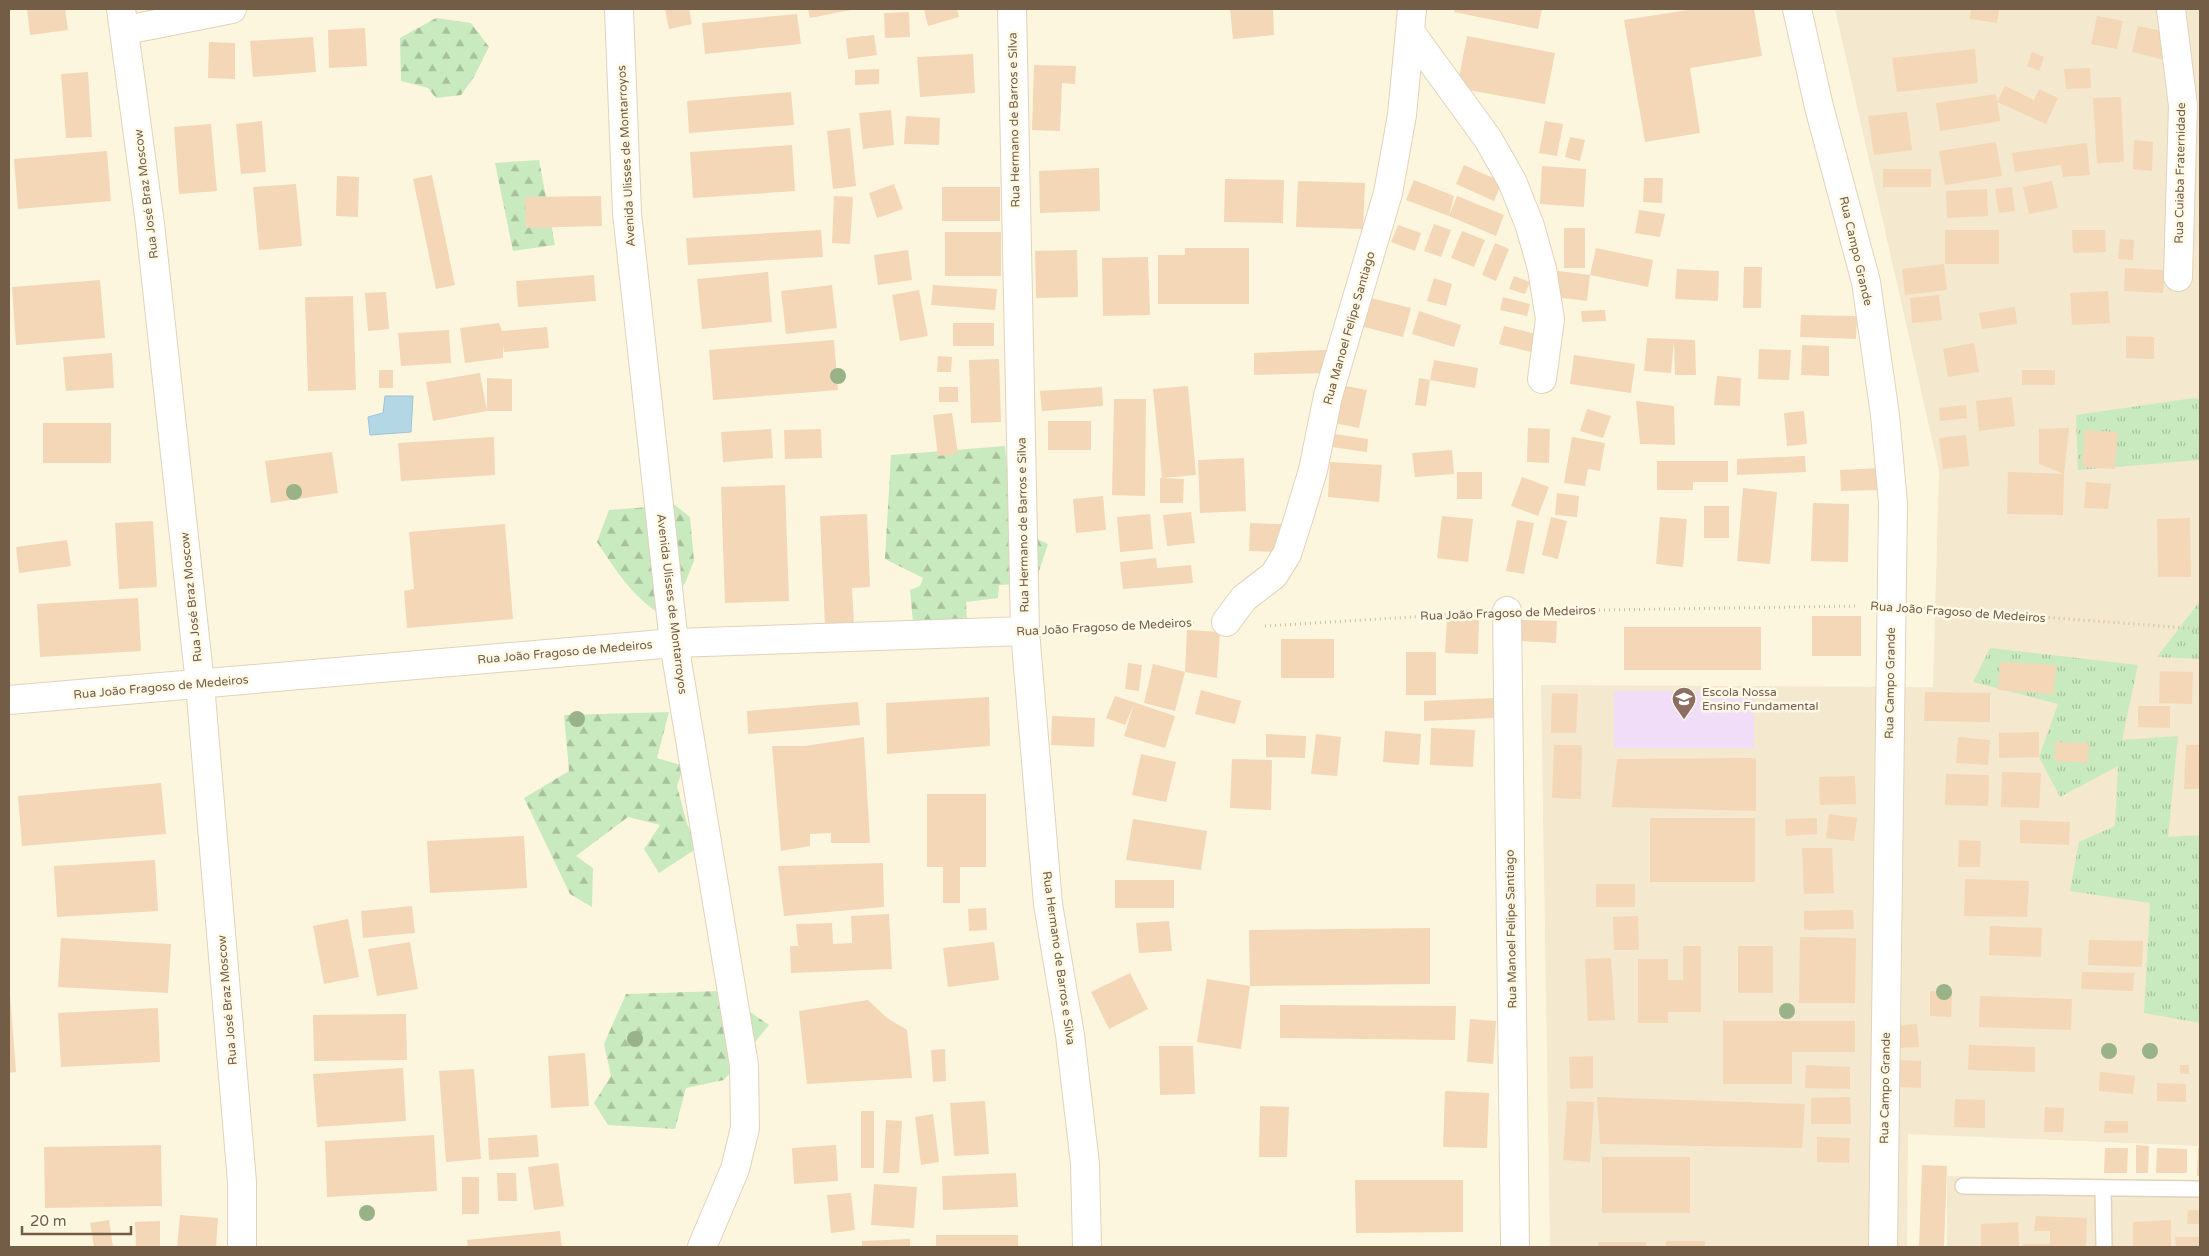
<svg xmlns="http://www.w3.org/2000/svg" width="2209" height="1256" viewBox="0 0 2209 1256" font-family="'Varela Round',sans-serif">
<defs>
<pattern id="grass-tufts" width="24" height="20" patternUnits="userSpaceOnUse" patternTransform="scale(1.25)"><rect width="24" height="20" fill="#c9eabe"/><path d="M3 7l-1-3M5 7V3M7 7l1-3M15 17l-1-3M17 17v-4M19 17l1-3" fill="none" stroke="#a8c19c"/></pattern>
<pattern id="forest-firs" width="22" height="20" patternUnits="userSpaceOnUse" patternTransform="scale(1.25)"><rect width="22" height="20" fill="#c9eabe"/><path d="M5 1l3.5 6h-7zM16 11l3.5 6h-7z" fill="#a8c19c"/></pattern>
</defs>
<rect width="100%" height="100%" fill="#fdf6df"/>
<path fill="#f4e8ce" d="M1835,9H2200V1146L1908,1134L1907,1247H1550L1541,685L1933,687L1939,470Z
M1947,1176L2200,1181V1247H1947Z"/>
<path fill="#f2ddf9" d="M1614,691H1754V748H1614Z"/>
<path fill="url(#grass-tufts)" d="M2194,398L2200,399V460L2078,470L2076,415Z
M2200,601V659L2157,657Z
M1990,648L2138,665L2122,740L2178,736L2168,837L2200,835V1023L2144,1013L2150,903L2070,891L2079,842L2115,826L2118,766L2060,797L2039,757L2058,704L1973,682Z"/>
<path fill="url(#forest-firs)" d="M436,18L471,23L489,47L474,77L461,95L436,98L428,88L401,81L400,38Z
M539,160L555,245L513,251L495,163Z
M1005,446L1013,527L1048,544L1035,583L999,585L998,598L966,602L967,622H913L910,590L920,586L923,578L885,559L891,455Z
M675,505L690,517L694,561L685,583L663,615C634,600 615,569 597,542L609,510Z
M669,712L657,758L684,766L677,786L687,824L699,847L659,873L644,849L660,825L628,817L576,856L593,868L592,907L570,894L524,798L569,771L564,715Z
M720,991L769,1025L724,1080L686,1088L675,1129L608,1125L594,1103L611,1076L604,1044L626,994Z"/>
<path fill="#b4d7e6" stroke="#9ac5d8" d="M385,396H413L411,432L370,435L368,417L383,413Z"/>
<path fill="#f3d7b6" d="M27,9H65L68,30L30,35Z
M665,9H689L692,24L669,29Z
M808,9H851V10L810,18Z
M924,9H957L959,17L928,26Z
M1230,9H1273L1274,35L1233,39Z
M1455,9H1542L1538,29L1454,12Z
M1694,9H1754L1762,56L1690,68L1700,133L1645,142L1624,20Z
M1971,9H1999L1997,23L1970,19Z
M909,12L910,37L885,38L884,13Z
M797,14L801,44L705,54L702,23Z
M2097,16L2123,21L2117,49L2091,44Z
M2138,26L2172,33L2165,60L2132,52Z
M365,28L367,66L329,68L328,30Z
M874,35L877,55L848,59L846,38Z
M1467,36L1555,53L1545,104L1457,88Z
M313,37L316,72L253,77L250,41Z
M209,42L235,43V79L208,78Z
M1975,49L1978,83L1897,92L1892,58Z
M2032,52L2044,57L2039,71L2027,66Z
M973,54L975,93L920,97L917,57Z
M1034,65L1076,66L1075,84L1062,83L1060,131L1032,130Z
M2090,68L2091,88L2066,89L2064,69Z
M879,69V84L855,85V70Z
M88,72L92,137L66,138L61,74Z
M2005,86L2034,100L2039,89L2058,98L2046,124L1997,102Z
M791,92L794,125L689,133L687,101Z
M1996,94L2000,121L1940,131L1936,103Z
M2121,97L2124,162L2097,163L2093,98Z
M891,110L894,145L863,149L859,113Z
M1907,112L1912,150L1874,155L1868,116Z
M906,116L940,118L939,145L904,144Z
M262,121L266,172L241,174L236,124Z
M1545,121L1563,124L1557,156L1539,153Z
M211,124L217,191L179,194L174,127Z
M850,128L856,186L833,189L827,131Z
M1570,137L1585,140L1580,161L1565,157Z
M2134,140L2153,142L2152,171L2133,169Z
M1996,142L2002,176L1945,185L1939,151Z
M2087,143L2090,175L2063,177L2061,165L2015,172L2012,153Z
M792,145L795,191L693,198L690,152Z
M107,151L111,201L18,209L14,159Z
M1464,165L1502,182L1494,201L1456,184Z
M1542,166L1586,169L1584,207L1540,204Z
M1099,168L1100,211L1040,213L1039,171Z
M1883,169H1931V187H1883Z
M432,175L455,285L436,289L413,179Z
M337,176L359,177L358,217L336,216Z
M1644,178H1663L1662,203L1643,202Z
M1225,179L1284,180L1283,223L1224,222Z
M1414,180L1454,196L1449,216L1406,200Z
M1298,181L1365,183L1363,229L1296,227Z
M2052,181L2058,208L2029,214L2023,187Z
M296,184L302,246L259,250L253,187Z
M894,184L903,209L877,218L869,193Z
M942,187H1000V221H942Z
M2012,187L2015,211L1999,213L1995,189Z
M1987,189L1988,216L1947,218L1946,191Z
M601,196L602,226L526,228L525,197Z
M834,196L853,197L850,244L832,243Z
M1457,196L1504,215L1496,236L1449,216Z
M1639,210L1665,214L1660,237L1635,233Z
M1434,224L1451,230L1441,257L1424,251Z
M1398,225L1421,233L1415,251L1391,242Z
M1564,228H1585V268H1564Z
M821,230L823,257L688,265L686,238Z
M1945,230H1999V264H1945Z
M2072,230H2105L2106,252L2073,253Z
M1462,231L1485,240L1474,267L1451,258Z
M945,232H1001V276H945Z
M2120,239L2134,240L2133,260L2118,259Z
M1495,243L1509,249L1496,281L1482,275Z
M1185,248H1249V304H1158V255H1185Z
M1596,248L1653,260L1648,287L1590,275Z
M908,250L912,280L878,285L874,255Z
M1077,250L1078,297L1036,298L1035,251Z
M1148,257L1150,315L1103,316L1102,258Z
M1944,264L1947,290L1905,295L1902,269Z
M1744,267H1762L1761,308H1743Z
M2125,268L2165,270L2163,293L2124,291Z
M1677,269L1719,271L1718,301L1675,299Z
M1558,271L1590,275L1587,301L1555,297Z
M768,272L772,322L702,329L697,279Z
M594,275L596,301L518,307L516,281Z
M1514,276L1530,282L1525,294L1509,289Z
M1434,278L1452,284L1446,306L1427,301Z
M100,280L105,338L16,345L12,287Z
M832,285L837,328L786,334L781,291Z
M933,285L997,289L995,310L931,305Z
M919,290L928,336L900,341L892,295Z
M2108,291L2110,323L2072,325L2070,293Z
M386,292L389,329L368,331L365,293Z
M1939,295L1942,320L1912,323L1910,298Z
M353,296L356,390L308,391L305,297Z
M1503,297L1530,304L1527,316L1500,310Z
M1371,298L1411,308L1403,337L1364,327Z
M2015,307L2017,324L1982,329L1979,313Z
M1605,310L1606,321L1582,322L1581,311Z
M1419,311L1461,325L1454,347L1412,334Z
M1801,315L1857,316L1856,339L1800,337Z
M499,323L502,331L547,327L549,348L504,352L503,345V358L465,363L460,328Z
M953,323H994V346H953Z
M1504,326L1536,334L1531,352L1499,344Z
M449,330L451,363L401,366L398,333Z
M2126,336L2154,337V359L2126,358Z
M1647,338L1695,340L1696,375H1675L1674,341L1671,373L1644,371Z
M834,340L838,390L713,400L709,350Z
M1974,343L1979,372L1948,377L1943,349Z
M1802,345L1829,346V376L1801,375Z
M1759,349L1791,350L1789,380L1758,379Z
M1326,350L1327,373L1254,375V353Z
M112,353L114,388L66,391L63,357Z
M1574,355L1635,364L1631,393L1570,384Z
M938,356L952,357L951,372H937Z
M999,359L1001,422L971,423L969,360Z
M1434,360L1478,368L1475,388L1430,380Z
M379,370H393V388H379Z
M2022,370H2055V385H2022Z
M480,373L487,411L433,421L426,382Z
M1717,376L1741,378L1740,406L1714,405Z
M487,378L512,379V411H487Z
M1419,378L1430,380L1426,406L1415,405Z
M1341,385L1367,390L1359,428L1334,423Z
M1188,386L1196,475L1162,478L1153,389Z
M939,387H958V402H939Z
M1102,387L1103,406L1042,411L1040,391Z
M2012,397L2015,426L1979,431L1976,401Z
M1114,399H1146L1145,496L1112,495Z
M1636,401L1674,406L1675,445L1640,444Z
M1966,405L1967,418L1940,421L1939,408Z
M1587,409L1611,416L1603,438L1580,431Z
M1804,411L1807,444L1787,446L1784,413Z
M952,413L958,454L938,456L933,415Z
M1048,421H1091V450H1048Z
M43,423H111V463H43Z
M1528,428L1550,429L1549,463L1527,462Z
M2069,428L2064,474L2063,515L2007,514L2008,472L2064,474L2039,464V429Z
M771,429L773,458L723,462L721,432Z
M821,429L822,458L785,459L784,430Z
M2084,430L2118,432L2115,469L2082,467Z
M1334,434L1368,439L1367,452L1332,447Z
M1966,435L1969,466L1943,469L1939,438Z
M494,437L495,475L401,481L398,443Z
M1572,437L1605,443L1600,471L1588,469L1585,486L1564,483Z
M1452,450L1454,474L1415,477L1412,453Z
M332,452L338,493L271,503L265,461Z
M1805,456L1806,472L1737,475V459Z
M1244,458L1246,511L1200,513L1198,460Z
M1657,461H1728V482H1693V490H1657Z
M1330,462L1382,465L1379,502L1328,497Z
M1881,468L1882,490L1841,491L1840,470Z
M1457,472H1482V499H1457Z
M1522,477L1549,487L1538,516L1511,506Z
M1160,478L1184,479L1183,503H1160Z
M2086,482L2111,484L2108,509L2084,508Z
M785,485L789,601L725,603L721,487Z
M1743,488L1777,492L1770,564L1737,561Z
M1557,493L1579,496L1577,517L1555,515Z
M1103,496L1106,530L1076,533L1073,499Z
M1813,503L1849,504L1848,562L1811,561Z
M1704,506H1729V538H1704Z
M1191,512L1195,543L1167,546L1163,515Z
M867,514L870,587L852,588L854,625L825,626L820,516Z
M1150,514L1153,549L1120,552L1117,517Z
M1442,516L1473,519L1468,562L1437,558Z
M1551,517L1567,521L1558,559L1542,555Z
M1660,517L1687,519L1683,567L1656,564Z
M2190,518L2191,577H2158L2157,519Z
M1517,520L1534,523L1524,574L1506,571Z
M153,521L157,587L119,589L115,523Z
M1250,523L1281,524L1280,552L1249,551Z
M505,524L513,619L407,628L404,591L414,589L409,532Z
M67,540L71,566L19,573L16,547Z
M1156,558L1157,568L1191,565L1193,583L1123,589L1120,562Z
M138,598L141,651L40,657L37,604Z
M1812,616H1861V656H1812Z
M1447,618L1479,620L1478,654L1445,653Z
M1522,620L1557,621L1556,643L1521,641Z
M1624,627H1761V670H1624Z
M1187,630L1220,632L1217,678L1185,672Z
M1281,639H1334V678H1281Z
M1406,652H1436V695H1406Z
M2000,662L2056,665L2054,694L1998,690Z
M1128,663L1142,665L1139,691L1125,689Z
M1153,664L1185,672L1175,711L1144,703Z
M2160,671L2193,672L2192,704L2159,703Z
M1201,690L1241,701L1235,724L1195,714Z
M1925,692L1990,693V722L1924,721Z
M1552,693L1578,694L1576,733H1551Z
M1115,696L1175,716L1165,748L1124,736L1134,704L1125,725L1106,718Z
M989,697L990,746L887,754L886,703Z
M1494,698L1495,718L1424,721V701Z
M858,702L860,725L748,734L747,711Z
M2138,706H2170V728L2138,727Z
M1052,716L1095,718L1094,747L1051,745Z
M1431,728L1475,730L1473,767L1430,765Z
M1385,731L1421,734L1419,765L1383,762Z
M2039,732V757L1999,758V733Z
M1266,734L1306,736L1305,758L1266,757Z
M1316,734L1341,737L1337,776L1311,774Z
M864,737L870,843H831V833L810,834V846L781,851L772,746H805Z
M1958,737L1990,740L1988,765L1956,763Z
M2055,742L2089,743L2088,763L2055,761Z
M1554,745H1582L1581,799L1552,798Z
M2186,745H2200V789H2184Z
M1141,754L1176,762L1166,802L1132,795Z
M1756,758V811L1612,807L1617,759Z
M1232,759L1272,760L1271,810L1230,808Z
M2002,772L2041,773L2039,808L2001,807Z
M1946,774L1989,775L1988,806L1945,805Z
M1855,776L1856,804L1820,805L1819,777Z
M161,783L166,834L22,846L18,796Z
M927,794H986V867H960V903H943V867H927Z
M1829,814L1857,818L1854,841L1826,838Z
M1650,818H1755V882H1650Z
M1817,818V834L1786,836L1785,819Z
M1133,819L1207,831L1201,870L1126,860Z
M2020,820L2070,822L2069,845L2020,843Z
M524,836L527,888L430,893L427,841Z
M1959,840L1981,841L1980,867H1958Z
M1802,848H1832L1834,893L1804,894Z
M155,860L158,911L57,917L54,866Z
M883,863L884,907L784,916L778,866Z
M1965,879L2029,881L2027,917L1964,916Z
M1115,880H1174V908H1115Z
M1596,884H1635V907H1596Z
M412,906L415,933L363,938L361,911Z
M986,908L987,930L969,931L968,909Z
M1853,910L1854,929L1804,930V911Z
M889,914L892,969L791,973L790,946H798L796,924L832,923L833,944L852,943L851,916Z
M1638,916L1639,950H1614L1613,917Z
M348,919L359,977L324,984L313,926Z
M1169,921L1172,951L1139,953L1136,923Z
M1990,926L2042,928L2041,957L1989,955Z
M1430,928V984L1250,986L1249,930Z
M1800,937L1856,938L1855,1003H1799Z
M61,938L171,944L168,993L58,987Z
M2089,940L2143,941L2142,967L2088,965Z
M410,942L418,989L377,996L368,949Z
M994,942L999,980L948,987L943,948Z
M1683,946H1701V1012H1668V1023H1638V959H1668V980H1683Z
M1738,946H1773V993H1738Z
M1611,958L1615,1020L1588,1021L1585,959Z
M2082,972L2134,973L2133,991L2081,989Z
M1130,973L1148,1009L1109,1029L1091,992Z
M1207,979L1250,986L1241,1049L1197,1042Z
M9,982L16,1072L9,1073Z
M1930,991L1952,992L1951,1017L1930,1016Z
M1980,996L2072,999L2071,1030L1979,1027Z
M868,1000L887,1018L907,1030L912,1078L807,1084L799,1011Z
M1280,1005L1456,1006L1455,1040L1280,1038Z
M158,1008L160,1062L61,1067L58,1013Z
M406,1014L407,1060L314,1061L313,1015Z
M1470,1019L1496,1021L1493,1064L1467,1062Z
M1723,1021H1855V1052H1792V1084H1723Z
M1917,1024L1919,1047L1897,1048L1895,1026Z
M1969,1045L2035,1047V1072L1968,1070Z
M1159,1046H1193L1195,1094L1160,1095Z
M945,1049L946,1081L933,1082L931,1050Z
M585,1053L589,1106L551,1108L548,1056Z
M1593,1056V1088L1570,1089L1569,1057Z
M1897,1060L1921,1061V1088L1897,1087Z
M1806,1065L1850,1067V1089L1805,1088Z
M2180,1065H2189V1074H2180Z
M403,1068L406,1121L317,1127L313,1074Z
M474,1069L481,1159L446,1162L439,1071Z
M2100,1072L2135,1076L2133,1094L2099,1091Z
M2157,1083L2186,1084V1102L2157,1101Z
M1445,1091L1489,1093L1487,1148L1443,1147Z
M1597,1097L1805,1104L1802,1148L1600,1144Z
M1850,1097L1851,1124H1811V1098Z
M1955,1099L1985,1100V1128L1954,1127Z
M985,1101L989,1154L954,1156L950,1103Z
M1567,1101L1594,1102L1590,1162L1563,1160Z
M1260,1106L1289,1107L1287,1157H1259Z
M2045,1107L2064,1108L2063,1132H2044Z
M861,1111H874V1168H861Z
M933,1114L939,1162L921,1165L915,1117Z
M886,1120L902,1121L899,1173H883Z
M2105,1121H2128V1133H2104Z
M434,1135L437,1191L327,1197L325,1141Z
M537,1135L539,1157L489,1160L488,1138Z
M1817,1137L1850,1138L1849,1163L1817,1162Z
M161,1145L162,1206L45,1208L44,1147Z
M836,1145L838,1181L794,1184L792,1148Z
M2136,1145L2149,1146L2148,1173H2136Z
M2105,1148H2128L2127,1173H2104Z
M2157,1148L2187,1149V1173H2156Z
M2198,1148H2200V1176H2197Z
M1602,1157H1690V1213H1602Z
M558,1163L564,1206L534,1210L528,1167Z
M1922,1165L1947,1166L1944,1247H1919Z
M497,1173H516L517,1201H498Z
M1016,1173L1018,1207L943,1210L942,1176Z
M462,1177H479V1214H462Z
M1355,1180H1463V1232L1356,1233Z
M874,1184L917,1187L914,1228L871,1225Z
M851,1193L855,1230L831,1233L827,1195Z
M2188,1210H2200V1224H2187Z
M180,1215L218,1218L216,1247H177Z
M2036,1216L2087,1218L2086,1247H2023V1244H2050V1231H2034Z
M109,1220L113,1247H94L90,1223Z
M2171,1220V1247H2133V1222Z
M160,1221V1246L136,1247L135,1222Z
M2018,1222L2019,1247H1981V1224Z
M560,1231L562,1247H468L467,1240Z
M936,1235H1018V1247H936Z
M2175,1237H2200V1247H2176Z
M910,1239V1247H862V1241Z
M1666,1241H1705V1247H1666Z
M1598,1242H1646V1247H1598Z"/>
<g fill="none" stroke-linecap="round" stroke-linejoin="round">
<defs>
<path id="service" d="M1963,1186L2200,1189
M2103,1189L2104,1247"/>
<path id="minor" d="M121,9L150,224L200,684L242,1182V1247
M1012,9L1025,631L1048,904L1070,1035L1085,1164L1087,1247
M1797,9L1819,107L1866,282L1885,415L1893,503L1883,1247
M2171,9L2183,106L2178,277
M126,30L232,9
M1411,33L1488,139L1512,181L1530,226L1542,269L1550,319L1542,379
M1507,611L1515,1247
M1226,622L1244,598L1274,575L1287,554L1298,520L1313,470L1328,396L1388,193L1402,115L1412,9
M9,700L674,643L1025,631"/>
<path id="tertiary" d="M619,9L627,213L674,643L744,1065L745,1128L735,1169L702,1247"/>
</defs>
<use href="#service" stroke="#e1d2bb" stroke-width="18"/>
<use href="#minor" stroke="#e1d2bb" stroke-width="30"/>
<use href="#tertiary" stroke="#e1d2bb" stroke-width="30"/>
<path stroke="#d7bb9a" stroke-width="3" stroke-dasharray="1 4" stroke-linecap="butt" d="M1924,608L2200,629
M1539,611L1858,606
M1265,626L1476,613
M1058,629L1194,623"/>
<use href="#service" stroke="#fff" stroke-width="15"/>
<use href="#minor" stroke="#fff" stroke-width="28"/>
<use href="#tertiary" stroke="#fff" stroke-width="28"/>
</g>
<g fill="#99b287">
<circle cx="838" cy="376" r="8"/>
<circle cx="294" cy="492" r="8"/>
<circle cx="577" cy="719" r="8"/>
<circle cx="1944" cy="992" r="8"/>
<circle cx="1787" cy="1011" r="8"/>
<circle cx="635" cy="1039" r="8"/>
<circle cx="2109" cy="1051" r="8"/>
<circle cx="2150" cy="1051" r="8"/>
<circle cx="367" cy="1213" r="8"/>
</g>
<defs>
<symbol id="school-pin" viewBox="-11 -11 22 30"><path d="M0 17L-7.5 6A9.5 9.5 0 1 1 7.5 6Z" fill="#8d6e63" stroke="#fff9e6"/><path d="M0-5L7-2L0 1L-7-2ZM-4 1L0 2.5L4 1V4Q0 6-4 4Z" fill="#fff"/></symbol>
</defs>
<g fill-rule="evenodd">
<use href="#school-pin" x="1670" y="685" width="28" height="38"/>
</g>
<g text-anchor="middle" stroke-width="5" stroke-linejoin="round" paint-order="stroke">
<g font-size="12" fill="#735d47" stroke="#fff9e6">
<text transform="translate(1014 120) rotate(-91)" y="4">Rua Hermano de Barros e Silva</text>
<text transform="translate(626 156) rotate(-93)" y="4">Avenida Ulisses de Montarroyos</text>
<text transform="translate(2180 173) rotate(-89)" y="4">Rua Cuiaba Fraternidade</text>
<text transform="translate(146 194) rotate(-97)" y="4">Rua José Braz Moscow</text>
<text transform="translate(1856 251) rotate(77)" y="4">Rua Campo Grande</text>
<text transform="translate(1349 328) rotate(-74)" y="4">Rua Manoel Felipe Santiago</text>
<text transform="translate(1023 525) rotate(-91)" y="4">Rua Hermano de Barros e Silva</text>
<text transform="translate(191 597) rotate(-96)" y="4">Rua José Braz Moscow</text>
<text transform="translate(672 604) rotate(83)" y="4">Avenida Ulisses de Montarroyos</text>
<text transform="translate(1958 612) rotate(4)" y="4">Rua João Fragoso de Medeiros</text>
<text transform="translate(1508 613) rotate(-2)" y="4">Rua João Fragoso de Medeiros</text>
<text transform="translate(1104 627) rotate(-3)" y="4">Rua João Fragoso de Medeiros</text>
<text transform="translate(565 652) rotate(-5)" y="4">Rua João Fragoso de Medeiros</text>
<text transform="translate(1890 683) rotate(-89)" y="4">Rua Campo Grande</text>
<text transform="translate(161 687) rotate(-5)" y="4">Rua João Fragoso de Medeiros</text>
<text transform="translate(1511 929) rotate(-91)" y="4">Rua Manoel Felipe Santiago</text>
<text transform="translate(1059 958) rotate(82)" y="4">Rua Hermano de Barros e Silva</text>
<text transform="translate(227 1000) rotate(-95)" y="4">Rua José Braz Moscow</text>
<text transform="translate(1885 1088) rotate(-89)" y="4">Rua Campo Grande</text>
</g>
<g font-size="12" fill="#785e54" stroke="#fff9e6" text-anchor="start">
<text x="1702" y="696">Escola Nossa<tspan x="1702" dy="14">Ensino Fundamental</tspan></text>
</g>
</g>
<rect width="2209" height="1256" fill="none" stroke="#735d47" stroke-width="20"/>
<path d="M22 1226v8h109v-8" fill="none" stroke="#735d47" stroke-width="2.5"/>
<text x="30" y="1226" font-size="15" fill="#735d47" stroke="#fff9e6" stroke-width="4" paint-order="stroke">20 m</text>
</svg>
